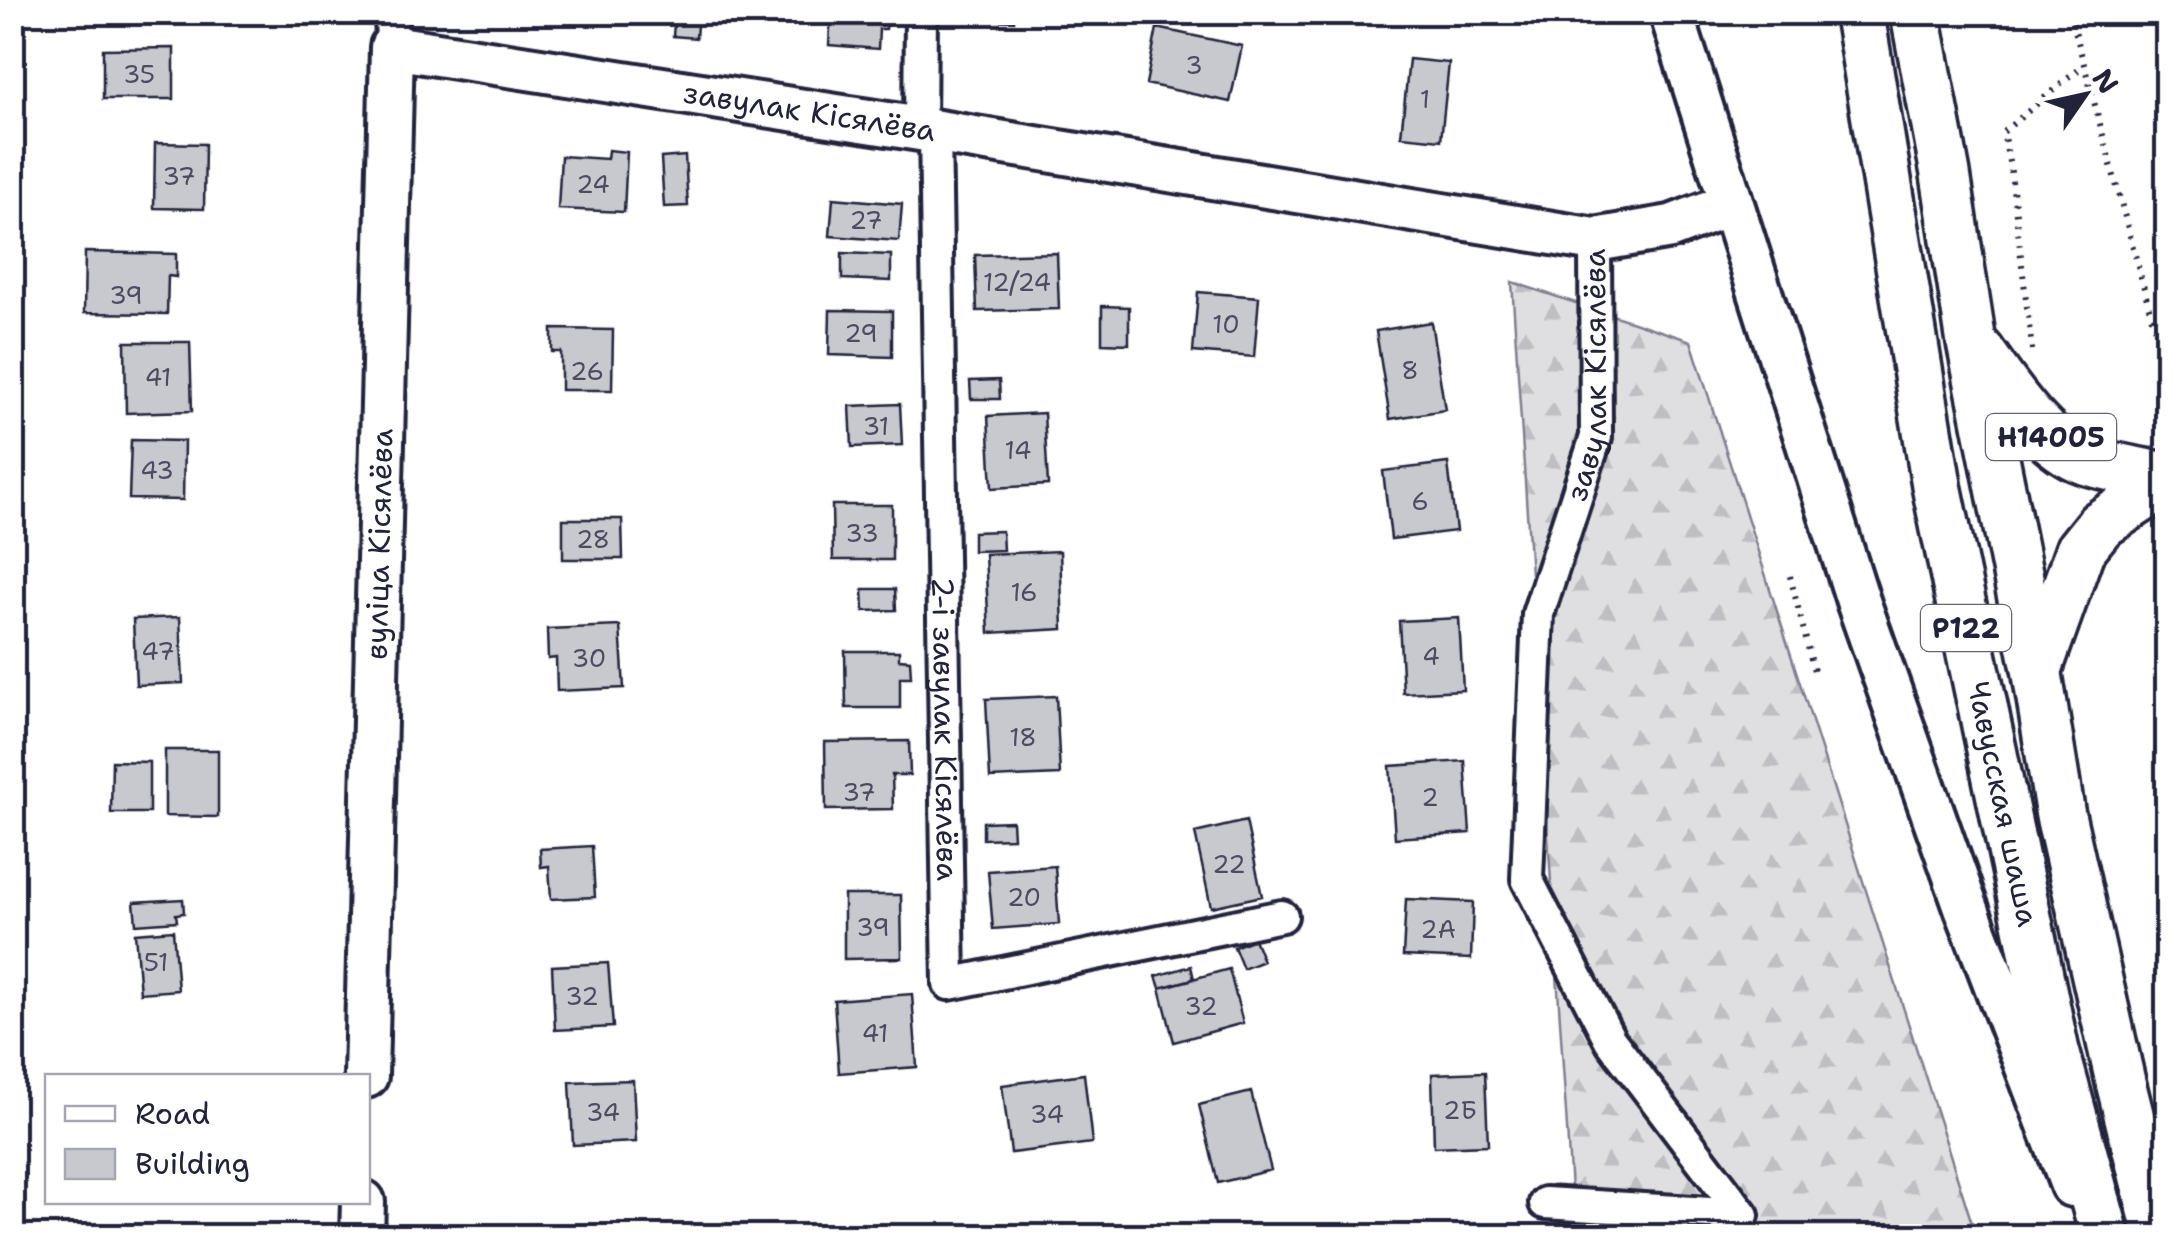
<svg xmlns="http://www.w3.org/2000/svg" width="2180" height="1249" viewBox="0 0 2180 1249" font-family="'Shantell Sans',sans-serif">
<defs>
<pattern id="forest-firs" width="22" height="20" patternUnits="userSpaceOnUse" patternTransform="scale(2.5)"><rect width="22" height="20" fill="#dfdfe2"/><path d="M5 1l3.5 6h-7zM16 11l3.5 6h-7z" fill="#bfbfc3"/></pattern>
</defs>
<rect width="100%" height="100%" fill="#fff"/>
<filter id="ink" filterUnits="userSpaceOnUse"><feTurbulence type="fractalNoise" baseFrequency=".01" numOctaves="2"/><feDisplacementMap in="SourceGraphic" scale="20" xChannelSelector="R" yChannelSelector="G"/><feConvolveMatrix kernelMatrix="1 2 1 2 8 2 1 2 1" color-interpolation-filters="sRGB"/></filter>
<g filter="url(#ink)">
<path fill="url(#forest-firs)" stroke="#80808e" stroke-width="2.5" d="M1512,282L1691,341L1976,1236H1574Z"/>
<path fill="#c8c8cf" stroke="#22223b" stroke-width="2.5" d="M675,12H698L696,38L673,36Z
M831,12H881L887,15L886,29H879L878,49L829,45Z
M963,12H1014V21L963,19Z
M1157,28L1242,46L1230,102L1146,84Z
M174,48V99H103V49Z
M1409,59L1449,63L1441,140L1401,136Z
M155,143L205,144L204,209L154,208Z
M608,150L627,152L624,212L558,209L561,156L607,159Z
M685,156L688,206L664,207L661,158Z
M833,198L902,204L899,241L830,236Z
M85,252L176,254V277L168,276L167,314L84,313Z
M842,253L891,255V281L842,279Z
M1057,253L1059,309L977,311L975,255Z
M1198,292L1259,297L1254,357L1193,352Z
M1102,306L1129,307V344L1102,343Z
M830,310L892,311V357L829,355Z
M1431,322L1445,410L1390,419L1376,331Z
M552,329L613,330L612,390H561V352H552Z
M125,342H190L192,411L126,413Z
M999,380L1000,399H971L970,381Z
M900,404L902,445L852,447L850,406Z
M1044,413L1048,485L992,488L988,416Z
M131,440L184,441L183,500L129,499Z
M1448,463L1456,531L1391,539L1383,471Z
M832,505H892V560H833Z
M563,519H622L623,559H563Z
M1002,531L1003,550L973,551V532Z
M1060,551L1063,629L989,633L985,554Z
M863,589H895L896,610L864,611Z
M180,617L183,683L136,685L133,619Z
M1459,618L1463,690L1403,693L1399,621Z
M620,626L624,688L557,691L556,658L548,659L547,629Z
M845,651H899V659L910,660L911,677H900V708H846Z
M1056,696L1060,775L990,778L986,699Z
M909,741L910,775H892L893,809L826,810L825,742Z
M165,750H218V817L165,816Z
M112,761L149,762V813H111Z
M1465,761L1470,833L1395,838L1390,766Z
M1012,821L1013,838L983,839V822Z
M1246,821L1262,896L1211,907L1195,833Z
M592,846L595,897L551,899L549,866L541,867L540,849Z
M1055,866L1059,924L993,929L988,871Z
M844,895H901L902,958L844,959Z
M183,899L184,913L176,914L177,921L136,924L134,902Z
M1406,899L1473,902L1471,959L1403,956Z
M173,930L178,990L140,993L135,933Z
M1254,939L1263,961L1243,969L1234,947Z
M608,963L613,1027L555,1030L552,966Z
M1191,966L1194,979L1160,988L1156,976Z
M1229,969L1243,1023L1174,1042L1160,988Z
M912,994L917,1067L839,1073L834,1000Z
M1485,1072L1488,1145L1434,1147L1432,1074Z
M1084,1074L1092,1143L1011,1153L1002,1085Z
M633,1080L636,1142L573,1145L570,1082Z
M1251,1092L1271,1170L1218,1183L1199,1105Z
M145,1228V1236H82V1230Z"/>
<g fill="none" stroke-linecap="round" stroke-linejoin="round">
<defs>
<g id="street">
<path d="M391,12L392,47"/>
<path d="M920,129L921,12"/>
<path id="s1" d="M935,131L949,984L1282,916"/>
<path id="s2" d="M1545,1203L1743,1215L1610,1040L1527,879L1538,614L1596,437L1595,240"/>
</g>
<g id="secondary">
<path d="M1671,12L1859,604L1966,907L2072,1185"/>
<path id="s3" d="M366,1076L392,47L920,129L1595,240L1671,227L1731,204"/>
<path d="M362,1236L363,1202"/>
</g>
<g id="primary">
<path id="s4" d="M1859,12L1937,488L2054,1049L2105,1236"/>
<path d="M1915,12L1945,171L1971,340L2037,671L2060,813L2121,1084L2159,1236"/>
<path d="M1980,352C2004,386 2042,444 2083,459C2110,468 2140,472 2168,478"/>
<path d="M2038,668L2080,550L2100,525L2168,480"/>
</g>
</defs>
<use href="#street" stroke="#22223b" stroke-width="38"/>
<use href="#secondary" stroke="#22223b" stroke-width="50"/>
<use href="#primary" stroke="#22223b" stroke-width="55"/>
<path stroke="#22223b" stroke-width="6" stroke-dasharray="2.5 8" stroke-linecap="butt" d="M2070,12L2168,378
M2032,350L2011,172L2003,132L2084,65
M1790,576L1815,675"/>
<use href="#street" stroke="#fff" stroke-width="30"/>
<use href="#secondary" stroke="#fff" stroke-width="42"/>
<use href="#primary" stroke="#fff" stroke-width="48"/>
</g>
</g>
<g text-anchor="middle" stroke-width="10" stroke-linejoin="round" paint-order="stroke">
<g font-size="25" fill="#4c4c60">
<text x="1194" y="74">3</text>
<text x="139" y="83">35</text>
<text x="1425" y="108">1</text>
<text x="179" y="185">37</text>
<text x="593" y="193">24</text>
<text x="866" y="229">27</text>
<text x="1017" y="291">12/24</text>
<text x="126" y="304">39</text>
<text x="1226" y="333">10</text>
<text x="861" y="342">29</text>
<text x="1410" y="379">8</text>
<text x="587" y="380">26</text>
<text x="158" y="386">41</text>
<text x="876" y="435">31</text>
<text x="1018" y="459">14</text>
<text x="157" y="479">43</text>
<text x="1420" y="510">6</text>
<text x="862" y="542">33</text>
<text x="593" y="548">28</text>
<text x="1024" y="601">16</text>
<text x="158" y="660">47</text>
<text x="1431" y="665">4</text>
<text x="589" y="667">30</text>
<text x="1023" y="746">18</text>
<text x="859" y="801">37</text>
<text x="1430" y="806">2</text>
<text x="1229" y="873">22</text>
<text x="1024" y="906">20</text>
<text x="873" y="936">39</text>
<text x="1438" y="938">2А</text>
<text x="156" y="971">51</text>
<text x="582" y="1005">32</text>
<text x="1201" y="1015">32</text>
<text x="875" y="1042">41</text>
<text x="1460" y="1119">2Б</text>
<text x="603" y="1121">34</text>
<text x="1047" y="1123">34</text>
</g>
<g fill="#fff" stroke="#646476" stroke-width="2.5">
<rect x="1986" y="414" width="130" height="46" rx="8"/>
<rect x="1921" y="605" width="90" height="46" rx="8"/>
</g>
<g font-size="28" font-weight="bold" fill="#22223b">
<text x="2051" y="447">Н14005</text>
<text x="1966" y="638">Р122</text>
</g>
<g font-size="30" fill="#22223b" stroke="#fff">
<text dy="10" stroke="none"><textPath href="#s3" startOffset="1452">завулак Кісялёва</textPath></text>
<text dy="10" stroke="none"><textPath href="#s2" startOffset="1112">завулак Кісялёва</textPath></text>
<text dy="10" stroke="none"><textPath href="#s3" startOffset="532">вуліца Кісялёва</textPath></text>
<text dy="10" stroke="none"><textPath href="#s1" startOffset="598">2-і завулак Кісялёва</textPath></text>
<text dy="10" stroke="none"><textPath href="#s4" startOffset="805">Чавусская шаша</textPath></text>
</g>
</g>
<rect width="2180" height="1249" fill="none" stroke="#fff" stroke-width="50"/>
<rect x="25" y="25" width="2130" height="1199" fill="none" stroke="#22223b" stroke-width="4" filter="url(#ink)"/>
<rect x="45" y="1074" width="325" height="130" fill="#ffffff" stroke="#a7a7b1" stroke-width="2.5"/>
<rect x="65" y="1106" width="50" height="15" fill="#ffffff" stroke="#a7a7b1" stroke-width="2.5"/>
<text x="135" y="1124" font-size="30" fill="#22223b">Road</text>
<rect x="65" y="1149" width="50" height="30" fill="#c8c8cf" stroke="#a7a7b1" stroke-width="2.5"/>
<text x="135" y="1174" font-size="30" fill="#22223b">Building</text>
<g transform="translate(2085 95) rotate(56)" stroke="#ffffff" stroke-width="8" paint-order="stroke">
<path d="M0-8L18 38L0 25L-18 38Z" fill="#22223b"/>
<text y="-15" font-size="28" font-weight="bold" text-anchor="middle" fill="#22223b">N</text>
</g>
</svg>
